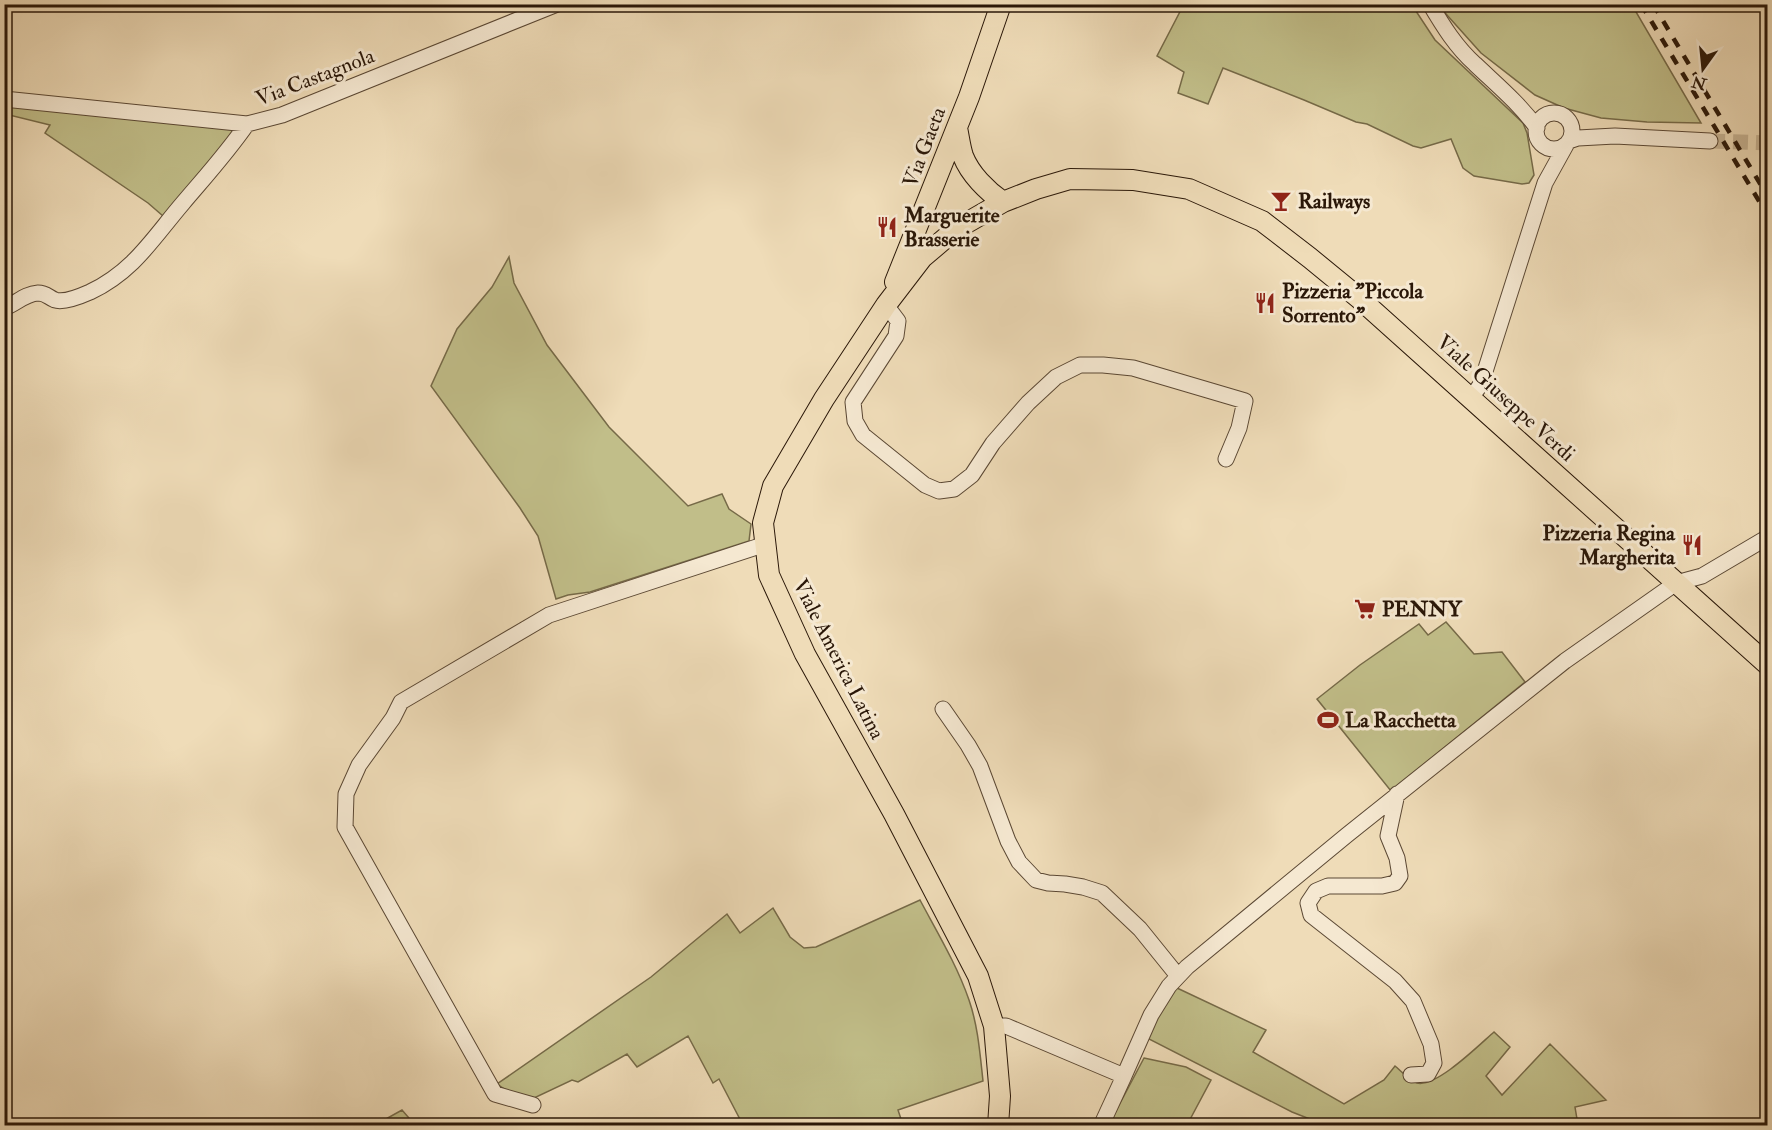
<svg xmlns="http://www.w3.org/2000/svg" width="1772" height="1130" viewBox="0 0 1772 1130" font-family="'IM FELL Double Pica',serif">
<rect width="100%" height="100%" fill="#efdcb8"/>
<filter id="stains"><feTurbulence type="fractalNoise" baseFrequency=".00333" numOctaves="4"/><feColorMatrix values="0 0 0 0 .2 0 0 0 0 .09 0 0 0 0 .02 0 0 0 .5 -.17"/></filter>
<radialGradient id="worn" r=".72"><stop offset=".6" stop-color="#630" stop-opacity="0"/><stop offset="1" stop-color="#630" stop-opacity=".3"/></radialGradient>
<path fill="#c1be89" stroke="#766a48" stroke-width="1.5" d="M1184,4L1412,5L1435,40L1523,123L1527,133L1534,175L1529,183L1522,184L1474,176L1463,168L1451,139L1421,148L1413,146L1367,124L1356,122L1304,100L1223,68L1208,104L1178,93L1184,72L1157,56Z
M1438,5H1632L1701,123L1647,122L1601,118L1564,108L1535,95L1481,53Z
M5,102L232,127L234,133L163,216L148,203L45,133L50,125L5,114Z
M509,257L514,283L547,345L609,427L688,506L722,494L729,509L751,524L749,541L590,592L568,595L556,599L538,536L520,508L431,386L457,329L492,287Z
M1446,622L1474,654L1502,652L1525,682L1391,791L1317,699L1360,665L1419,624L1428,635Z
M920,900C937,932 957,965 969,1000C978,1026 980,1054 983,1081L898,1110L903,1125H743L719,1079L713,1083L688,1036L637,1067L627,1054L578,1082L572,1080L532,1099L509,1092L497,1084L651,977L727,914L740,933L773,908L790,937L804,948L816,947Z
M1177,988L1266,1030L1253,1052L1344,1104L1384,1080L1395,1066C1401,1071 1410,1081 1417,1083C1436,1088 1479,1045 1494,1032L1510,1047L1486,1076L1502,1095L1550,1044L1606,1100L1575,1107L1578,1125H1325L1292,1112L1147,1038L1165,1002Z
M1144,1058L1186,1067L1211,1080L1187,1125L1108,1126Z
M402,1110L415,1125H375Z"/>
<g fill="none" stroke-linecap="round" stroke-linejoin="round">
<path stroke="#c8b595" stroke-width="15" stroke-dasharray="15 8" stroke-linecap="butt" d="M1710,141L1768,143"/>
<defs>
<path id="minor" d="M1430,4C1443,26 1456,47 1475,64C1497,85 1519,103 1537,128
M4,99L247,124L282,115L557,4
M1536 131a18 18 0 1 1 36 0a18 18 0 1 1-36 0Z
M1569,141L1578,138L1615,136L1710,141
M886,305L898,321L896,336L853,402L855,421L863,435L925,485L939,491L954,489L972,475L993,443L1028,403L1056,377L1080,365H1103L1133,368L1245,401L1239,428L1226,459
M4,308C16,304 24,294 38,293C46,293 48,297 55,300C64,303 81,296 90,292C134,271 153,238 183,203C205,177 227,153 247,124
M1471,398L1481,384L1545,183L1566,145
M943,709L968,745L980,766L1008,841L1019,862L1036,880L1048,883L1065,884L1083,887L1102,893L1140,929L1178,976
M1397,794L1388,836L1397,858L1400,876L1395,883L1382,886H1328L1316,891L1308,903L1311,915L1395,981L1413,1001L1431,1044L1434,1063L1428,1074L1411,1075
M994,1026H1006L1124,1076L1151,1015L1169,986L1187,967L1347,835L1565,661L1676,583L1702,576L1768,537
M533,1105L495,1094L345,827L346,794L359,765L393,718L401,702L549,615L766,544
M1101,1126L1124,1076"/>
<path id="major" d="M957,128C959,137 960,147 963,156C970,174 987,191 1003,202
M895,282L969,97L1001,4
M998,1126L1000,1096L994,1026L978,976L894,814L805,654L769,575L763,523L773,486L824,399L886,305L922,258L956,229L1003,202L1036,189L1070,179L1133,180L1189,189L1262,221L1310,258L1360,299L1768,665"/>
</defs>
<use href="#minor" stroke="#5b4834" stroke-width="17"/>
<use href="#major" stroke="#2a1708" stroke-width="22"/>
<use href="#minor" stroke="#f5e8d1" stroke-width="15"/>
<use href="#major" stroke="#efdcb8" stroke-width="20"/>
<path stroke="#2a1708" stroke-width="4.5" stroke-dasharray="10 10" stroke-linecap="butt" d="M1641,4L1768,216
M1653,4L1768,197"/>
</g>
<defs>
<symbol id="bar-bare" viewBox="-9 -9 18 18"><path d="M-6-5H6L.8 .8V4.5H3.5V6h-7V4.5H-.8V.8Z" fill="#8f2418" stroke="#f5e8d1" stroke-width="2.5" paint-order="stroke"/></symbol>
<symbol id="restaurant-bare" viewBox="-9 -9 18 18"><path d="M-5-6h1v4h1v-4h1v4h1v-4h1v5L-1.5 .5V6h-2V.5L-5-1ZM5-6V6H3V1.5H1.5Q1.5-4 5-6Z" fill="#8f2418" stroke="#f5e8d1" stroke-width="2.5" paint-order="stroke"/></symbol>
<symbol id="supermarket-bare" viewBox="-9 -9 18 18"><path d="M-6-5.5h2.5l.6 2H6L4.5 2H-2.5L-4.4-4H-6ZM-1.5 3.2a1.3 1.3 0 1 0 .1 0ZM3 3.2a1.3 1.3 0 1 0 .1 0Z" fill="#8f2418" stroke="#f5e8d1" stroke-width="2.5" paint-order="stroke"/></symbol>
<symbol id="stadium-bare" viewBox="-9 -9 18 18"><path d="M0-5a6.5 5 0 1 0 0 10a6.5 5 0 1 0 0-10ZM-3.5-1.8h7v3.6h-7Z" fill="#8f2418" stroke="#f5e8d1" stroke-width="2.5" paint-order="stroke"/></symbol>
</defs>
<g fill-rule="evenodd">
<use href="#bar-bare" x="1266" y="186" width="30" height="30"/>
<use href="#restaurant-bare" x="872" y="212" width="30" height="30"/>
<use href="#restaurant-bare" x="1250" y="288" width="30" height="30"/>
<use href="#restaurant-bare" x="1677" y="530" width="30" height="30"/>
<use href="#supermarket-bare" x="1350" y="594" width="30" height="30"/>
<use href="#stadium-bare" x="1313" y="705" width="30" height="30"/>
</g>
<g text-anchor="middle" stroke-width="6" stroke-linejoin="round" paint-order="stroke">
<g font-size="21" fill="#2a1708" stroke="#f5e8d1">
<text transform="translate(315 77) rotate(-21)" y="7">Via Castagnola</text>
<text transform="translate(924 147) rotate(-69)" y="7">Via Gaeta</text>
<text transform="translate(1506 398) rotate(42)" y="7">Viale Giuseppe Verdi</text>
<text transform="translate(839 659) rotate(63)" y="7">Viale America Latina</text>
</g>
<g font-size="21" font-weight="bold" fill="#2a1708" stroke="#f5e8d1" text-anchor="start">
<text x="1298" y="208">Railways</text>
<text x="904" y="222">Marguerite<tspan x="904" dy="24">Brasserie</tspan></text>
<text x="1282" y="298">Pizzeria "Piccola<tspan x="1282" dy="24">Sorrento"</tspan></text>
<text x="1675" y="540" text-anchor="end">Pizzeria Regina<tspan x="1675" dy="24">Margherita</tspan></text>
<text x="1382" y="616">PENNY</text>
<text x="1345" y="727">La Racchetta</text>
</g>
</g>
<rect width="1772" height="1130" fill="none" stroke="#efdcb8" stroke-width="24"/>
<rect x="6" y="6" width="1760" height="1118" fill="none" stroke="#2a1708" stroke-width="3"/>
<rect x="12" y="12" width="1748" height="1106" fill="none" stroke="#2a1708" stroke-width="1.5"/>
<g transform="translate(1703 69) rotate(195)" stroke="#f5e8d1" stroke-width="4.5" paint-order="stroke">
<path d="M0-4.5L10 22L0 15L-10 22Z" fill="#2a1708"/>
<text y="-9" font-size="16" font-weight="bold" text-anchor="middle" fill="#2a1708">N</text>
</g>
<rect width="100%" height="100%" filter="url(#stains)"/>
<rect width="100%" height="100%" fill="url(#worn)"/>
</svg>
